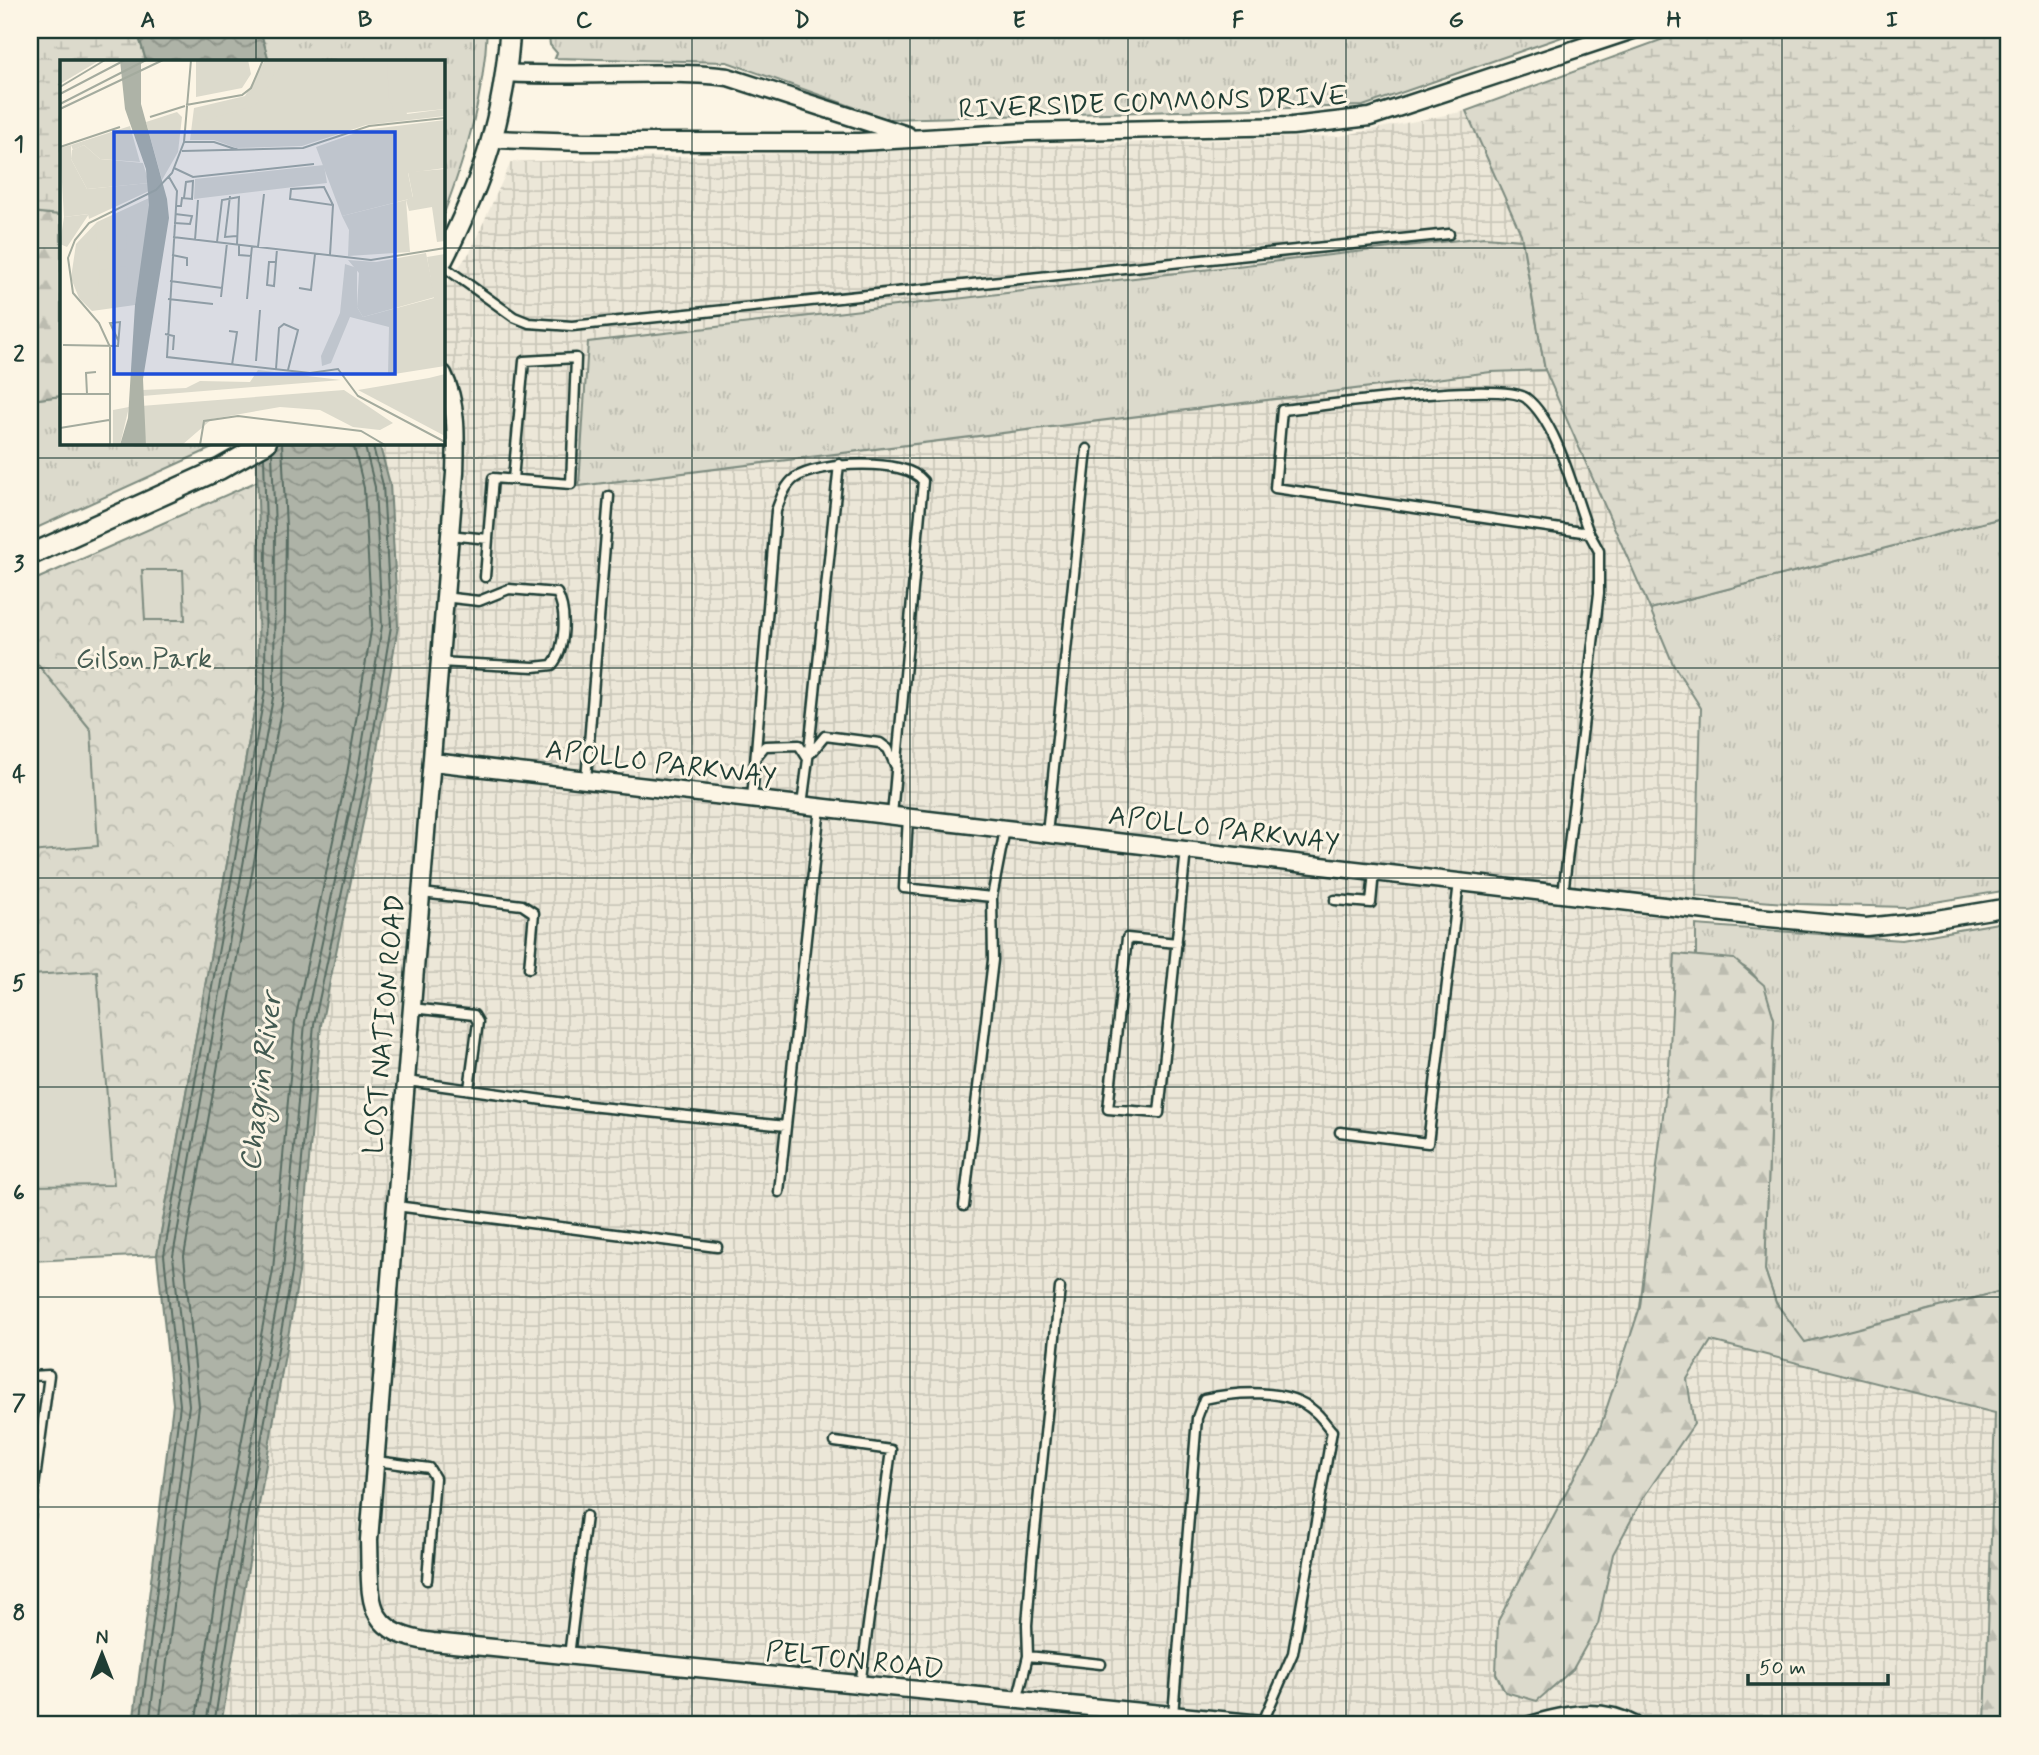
<svg xmlns="http://www.w3.org/2000/svg" width="2039" height="1755" viewBox="0 0 2039 1755" font-family="Mynerve,sans-serif">
<defs>
<pattern id="industrial-grid" width="8" height="8" patternUnits="userSpaceOnUse" patternTransform="scale(1.75)"><rect width="8" height="8" fill="#ece7d8"/><path d="M0 4h8M4 0v8" fill="none" stroke="#cac7ba"/></pattern>
<pattern id="grass-tufts" width="24" height="20" patternUnits="userSpaceOnUse" patternTransform="scale(1.75)"><rect width="24" height="20" fill="#dcdacc"/><path d="M3 7l-1-3M5 7V3M7 7l1-3M15 17l-1-3M17 17v-4M19 17l1-3" fill="none" stroke="#bcbcb0"/></pattern>
<pattern id="forest-firs" width="22" height="20" patternUnits="userSpaceOnUse" patternTransform="scale(1.75)"><rect width="22" height="20" fill="#dcdacc"/><path d="M5 1l3.5 6h-7zM16 11l3.5 6h-7z" fill="#bcbcb0"/></pattern>
<pattern id="wetland-marsh" width="20" height="14" patternUnits="userSpaceOnUse" patternTransform="scale(1.75)"><rect width="20" height="14" fill="#dcdacc"/><path d="M1 5h8M5 5V1M11 12h8M15 12V8" fill="none" stroke="#bcbcb0"/></pattern>
<pattern id="park-crowns" width="20" height="18" patternUnits="userSpaceOnUse" patternTransform="scale(1.75)"><rect width="20" height="18" fill="#dcdacc"/><path d="M2 6a3 3 0 1 1 6 0M12 15a3 3 0 1 1 6 0" fill="none" stroke="#bcbcb0"/></pattern>
<pattern id="water-waves" width="16" height="10" patternUnits="userSpaceOnUse" patternTransform="scale(1.75)"><rect width="16" height="10" fill="#aeb3a7"/><path d="M0 5q4-4 8 0t8 0" fill="none" stroke="#8d9389"/></pattern>
</defs>
<rect width="100%" height="100%" fill="#fcf5e5"/>
<filter id="ink" filterUnits="userSpaceOnUse"><feTurbulence type="fractalNoise" baseFrequency=".0143" numOctaves="2"/><feDisplacementMap in="SourceGraphic" scale="14" xChannelSelector="R" yChannelSelector="G"/><feConvolveMatrix kernelMatrix="1 2 1 2 8 2 1 2 1" color-interpolation-filters="sRGB"/></filter>
<g filter="url(#ink)">
<path fill="url(#industrial-grid)" d="M1466,111L1521,234L1545,370L1673,664L1701,708L1693,1028L1667,1330L1996,1413L1985,1725H221L299,1273L321,1025L372,779L390,484L379,443H443V288L470,252L511,162L1340,136Z"/>
<path fill="url(#grass-tufts)" stroke="#7e8c80" stroke-width="2" d="M260,30H487C484,96 466,155 443,216V61H269Z
M548,30H1582L1363,106L887,119L727,62L555,58L557,53L550,45Z
M1484,237L1522,240L1545,370L1491,372L579,486L588,342Z
M61,396V443H223L30,531V400Z
M2009,516V890L1905,907L1798,904L1696,896L1701,708L1673,664L1650,609Z
M2009,921V1289L1805,1343L1776,1303L1765,1270L1774,1019C1759,968 1748,961 1696,956V925L1902,940Z"/>
<path fill="url(#forest-firs)" stroke="#7e8c80" stroke-width="2" d="M30,212L61,215V396L30,400Z
M1675,954L1734,959L1764,985L1774,1019L1765,1270L1776,1303L1805,1342L2009,1289V1725H1985L1995,1413L1711,1341L1687,1379L1694,1424L1643,1498L1613,1554L1598,1624L1573,1669L1537,1701L1505,1692L1496,1674L1498,1621L1600,1428L1640,1307L1669,1066Z"/>
<path fill="url(#wetland-marsh)" stroke="#7e8c80" stroke-width="2" d="M30,30H137L146,61H61V215L30,212Z
M1688,30H2009V516L1650,609L1545,370L1521,234L1466,111Z"/>
<path fill="url(#park-crowns)" stroke="#7e8c80" stroke-width="2" d="M260,480L258,690L157,1255L30,1261V582Z"/>
<path fill="#dcdacc" stroke="#7e8c80" stroke-width="2" d="M142,570H183L185,620H145Z
M30,655L91,730L98,846L30,852Z
M97,971L114,1185L30,1186V975Z"/>
<path fill="url(#water-waves)" stroke="#758479" stroke-width="2" d="M137,30H260L269,61H146Z
M256,443H379L390,484L398,626L372,779L321,1025L299,1273L221,1725H133L173,1404L157,1255L258,690L259,529Z"/>
<g fill="none" stroke-linecap="round" stroke-linejoin="round">
<path stroke="#586c62" stroke-width="2" d="M140,1725L180,1405L164,1255L265,691L266,528L264,457
M149,1725L189,1405L173,1256L274,692L275,528L272,453
M159,1725L199,1406L184,1256L284,693L286,528L282,443
M195,1725L227,1521L273,1270L295,1021L347,774L372,625L364,488L353,443
M206,1725L237,1522L283,1271L305,1023L357,776L382,626L375,487L364,443
M214,1725L246,1524L292,1272L314,1024L366,778L391,626L383,485L372,443"/>
<defs>
<path id="service" d="M443,266L514,317L529,323L572,326L1449,234
M449,535L488,539L493,478L571,484L576,358L524,361L513,479
M485,577L488,539
M439,662L534,667L552,665C566,649 567,611 557,593L509,589L479,601L443,597
M811,753L825,736L880,743L888,749L895,765
M756,757L765,746L799,745L808,759L802,805
M808,759L839,464
M586,780L609,496
M752,799L776,511C780,500 785,485 795,478C819,462 905,457 923,481L892,815
M908,817L904,888L992,897L1005,829
M1047,834L1087,449
M422,893L522,905L534,913L529,968
M1563,894L1599,593V551L1589,533L1275,488L1282,410C1322,406 1501,380 1526,398C1558,423 1574,495 1589,533
M1335,900L1371,903L1374,872
M1177,943L1127,938L1108,1109L1159,1113L1186,850
M412,1008L474,1015L478,1022L469,1089
M407,1081L579,1105L786,1126
M1340,1132L1428,1143L1459,882
M779,1192L820,807
M396,1206L717,1247
M964,1206L993,960L992,897
M30,1376L49,1375L30,1517
M835,1442L891,1450L860,1686
M376,1461L429,1468L435,1478L427,1580
M569,1656L586,1516
M1028,1656L1027,1625L1032,1561L1060,1288
M1017,1702L1028,1656L1101,1664
M1173,1715L1197,1418L1204,1399C1235,1392 1288,1387 1314,1411C1321,1416 1326,1425 1332,1431L1293,1653L1262,1724"/>
<path id="minor" d="M507,73C581,78 655,69 728,77L907,135
M494,139L584,142H859L1028,132L1292,126L1370,117L1633,30
M443,374C458,404 456,440 455,473L369,1540C371,1600 362,1633 433,1642L1272,1725
M433,762L1758,917L1866,927L1931,920L2009,907
M1530,1725C1564,1715 1600,1706 1634,1725"/>
<path id="tertiary" d="M443,259C483,180 504,118 510,30
M30,555L220,469L266,443"/>
</defs>
<use href="#service" stroke="#1f3d34" stroke-width="13"/>
<use href="#minor" stroke="#1f3d34" stroke-width="21"/>
<use href="#tertiary" stroke="#1f3d34" stroke-width="24"/>
<use href="#service" stroke="#fcf5e5" stroke-width="8"/>
<use href="#minor" stroke="#fcf5e5" stroke-width="16"/>
<use href="#tertiary" stroke="#fcf5e5" stroke-width="19"/>
</g>
</g>
<path fill="none" stroke="#1f3d34" stroke-width="2" stroke-opacity="0.55" d="M256,30V61M474,30V1725M692,30V1725M910,30V1725M1128,30V1725M1346,30V1725M1564,30V1725M1782,30V1725M30,248H61M443,248H2009M256,443V1725M30,458H2009M30,668H2009M30,878H2009M30,1087H2009M30,1297H2009M30,1507H2009"/>
<g text-anchor="middle" stroke-width="6" stroke-linejoin="round" paint-order="stroke">
<g font-size="28" fill="#1f3d34" stroke="#fcf5e5">
<text transform="translate(1153 101) rotate(-2)" y="10">RIVERSIDE COMMONS DRIVE</text>
<text transform="translate(661 762) rotate(7)" y="10">APOLLO PARKWAY</text>
<text transform="translate(1224 828) rotate(7)" y="10">APOLLO PARKWAY</text>
<text transform="translate(383 1024) rotate(-85)" y="10">LOST NATION ROAD</text>
<text transform="translate(855 1659) rotate(6)" y="10">PELTON ROAD</text>
</g>
<g font-size="28" fill="#455c52" stroke="#fcf5e5">
<text x="144" y="667">Gilson Park</text>
</g>
<g font-size="30" font-style="italic" fill="#435a51" stroke="#fcf5e5">
<text transform="translate(260 1082) rotate(-83)" y="10">Chagrin River</text>
</g>
</g>
<g transform="translate(60 60)">
<rect width="385" height="385" fill="#fcf5e5"/>
<path d="M136,0H188L191,14L182,28L136,37ZM205,0H327L347,54L385,49V56L306,65L242,86L176,88L154,80H130L134,48L185,36ZM117,52L122,57L118,92L102,120L86,62ZM11,85V99L27,129L89,123V131L29,159L28,154L4,157L0,88ZM264,105L267,123L134,139L135,119ZM346,140L350,192L288,196L289,170L282,156ZM366,193L375,237L303,257L297,247L299,213L288,200L316,202ZM385,314V376L298,330L369,318Z" fill="#dcdacc"/>
<path d="M210,0H218L210,25L194,46L135,63V56L145,49L188,38ZM327,0H385V49L335,54L329,38ZM112,54L119,57L113,69L90,71L92,61ZM24,85L40,99L83,103L89,123L27,129L11,99L12,90ZM385,109V181L377,182L372,147L349,151L346,140L353,137L348,112ZM29,154L7,187L0,184L4,157ZM385,194V306L328,315L329,267L290,257L271,303L262,306L261,296L280,253L285,204L297,208V247L303,257L374,238L367,197ZM198,310L281,320L82,336V330L126,328L140,321L190,322ZM284,330L333,363L320,370L293,367L260,350L220,347L152,359L122,385H86L81,346ZM69,347L60,385H53V350Z" fill="#dcdacc"/>
<path d="M385,60V108L348,113L353,138L282,156L256,87L304,70ZM70,66L80,102L40,99L24,85L13,90L11,85Z" fill="#dcdacc"/>
<path d="M0,0H40L0,24ZM89,138V167L75,245L32,251L19,238L11,218L16,184L37,162Z" fill="#dcdacc"/>
<path d="M55,159L66,173L67,189L38,191L35,165ZM67,206L69,236H37L40,210Z" fill="#dcdacc"/>
<path d="M60,0H81V44L107,139L109,158L83,319L86,385H60L68,358L75,245L89,145L86,109L65,49Z" fill="#aeb3a7"/>
<path fill="none" stroke="#a4ab9e" stroke-width="2" d="M0,27L45,0M0,34L65,0M0,44L86,0M126,45L182,35L191,28L203,0M0,49L103,0M90,57L125,46M124,82H154L178,90M0,87L60,67M122,91L243,88L309,66L385,58M114,108L133,117L254,104M109,117L117,131L107,297L250,313L278,309L298,336L385,382M170,136L165,177L177,176M116,146H121L122,138L132,139L133,121L126,122L124,138M114,163L130,164L132,156L115,154M113,177L311,200L385,188M135,180L138,140M157,182L162,140L179,137L177,184M179,185V195L191,196L192,186M198,187L204,134M112,195L127,198V206M270,195L273,145L230,139L231,129L264,127L273,145M216,202H209L207,225L214,226L217,189M110,221L162,228M239,228L251,230L255,194M161,237L167,183M108,239L153,244M187,239L191,196M169,271L177,272L172,305M105,274L114,276L113,290M3,285L58,286L60,262L50,263L58,280M196,301L200,250M216,309L219,268L224,264L238,270L228,310M0,334H50M27,334L26,313L36,312M0,368L49,360M50,385V287L39,263L13,233L8,198L15,180L29,163L96,130L112,113L124,82L131,0M140,385L144,361L178,356L301,371L325,385"/>
<path fill="#1d4ed8" fill-opacity="0.15" stroke="#1d4ed8" stroke-width="3.5" d="M54,72H335V314H54Z"/>
<rect width="385" height="385" fill="none" stroke="#1f3d34" stroke-width="3.5"/>
</g>
<rect width="2039" height="1755" fill="none" stroke="#fcf5e5" stroke-width="77"/>
<g transform="translate(102 1654)" stroke="#fcf5e5" stroke-width="5" paint-order="stroke">
<path d="M0-5L12 26L0 18L-12 26Z" fill="#1f3d34"/>
<text y="-10" font-size="19" font-weight="bold" text-anchor="middle" fill="#1f3d34">N</text>
</g>
<path d="M1748 1674v10h140v-10" fill="none" stroke="#1f3d34" stroke-width="3.5"/>
<text x="1759" y="1674" font-size="21" fill="#1f3d34" stroke="#fcf5e5" stroke-width="5" paint-order="stroke">50 m</text>
<rect x="38" y="38" width="1962" height="1678" fill="none" stroke="#1f3d34" stroke-width="2.5"/>
<g font-size="23" text-anchor="middle" font-weight="bold" fill="#1f3d34">
<text x="148" y="27">A</text>
<text x="365" y="27">B</text>
<text x="584" y="27">C</text>
<text x="802" y="27">D</text>
<text x="1019" y="27">E</text>
<text x="1238" y="27">F</text>
<text x="1456" y="27">G</text>
<text x="1674" y="27">H</text>
<text x="1892" y="27">I</text>
<text x="19" y="151">1</text>
<text x="19" y="361">2</text>
<text x="19" y="571">3</text>
<text x="19" y="781">4</text>
<text x="19" y="990">5</text>
<text x="19" y="1200">6</text>
<text x="19" y="1410">7</text>
<text x="19" y="1620">8</text>
</g>
</svg>
